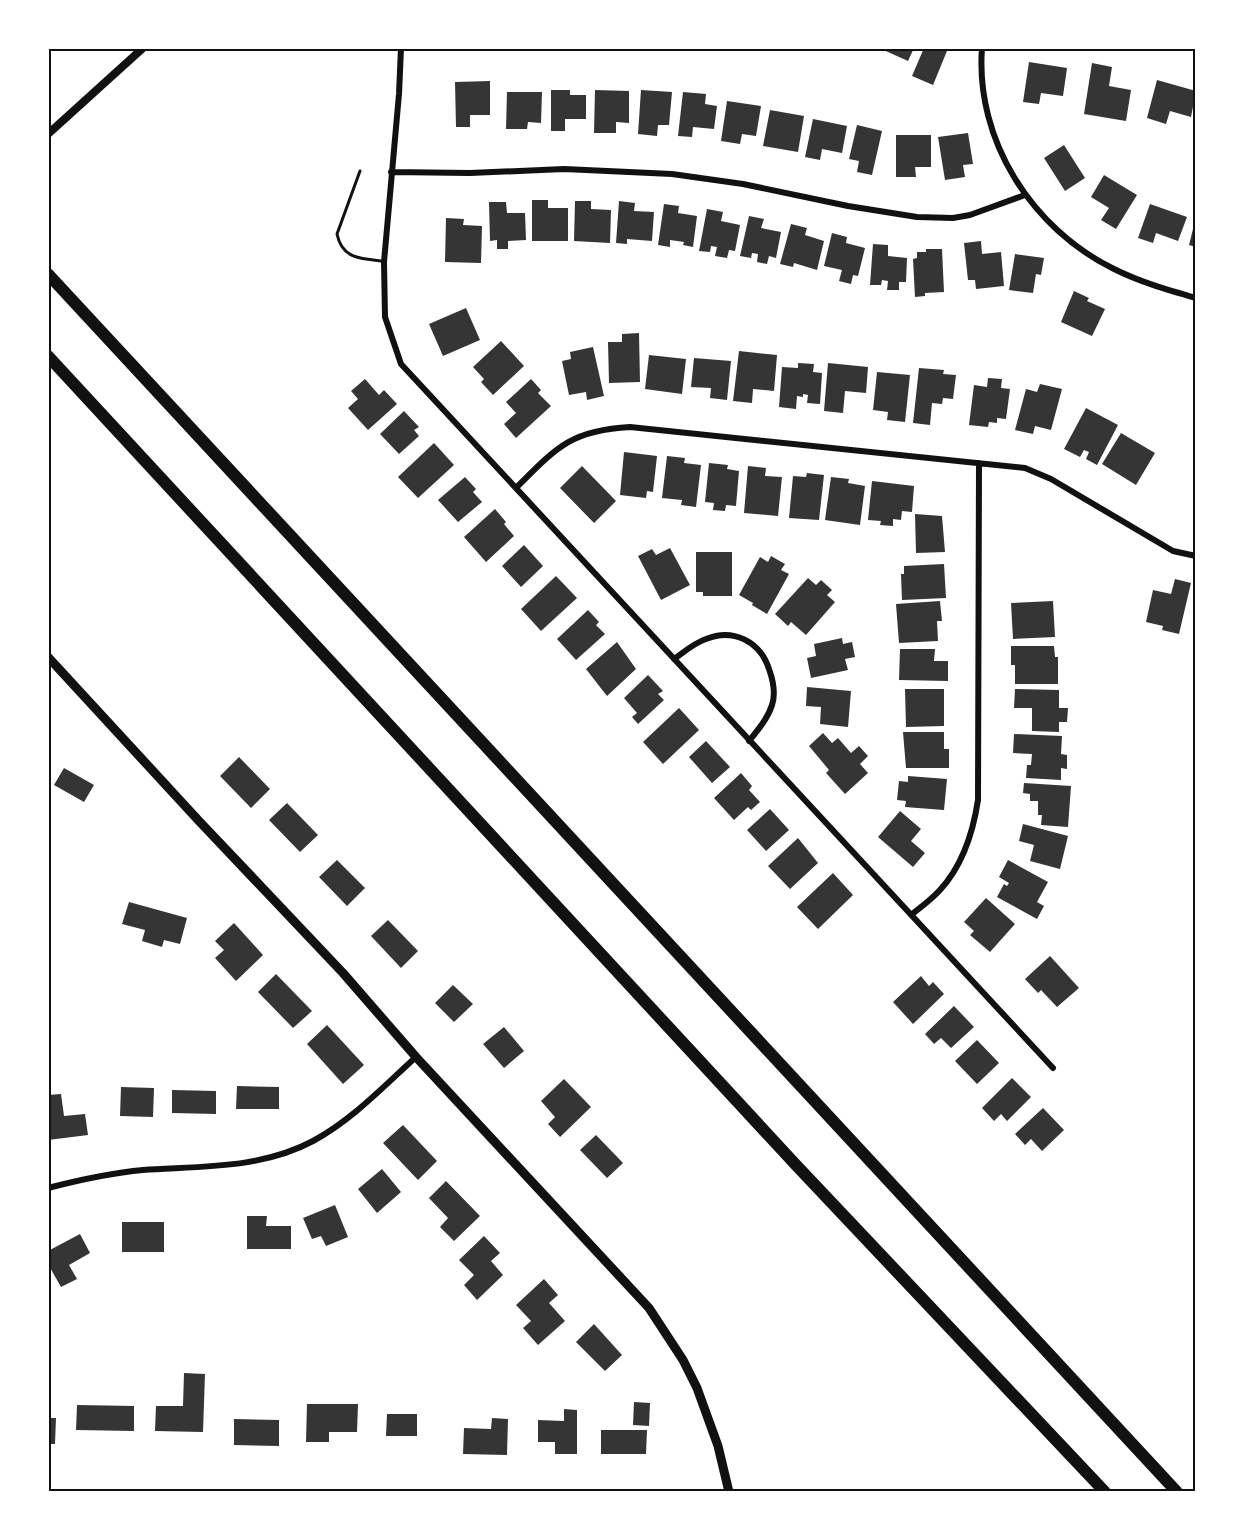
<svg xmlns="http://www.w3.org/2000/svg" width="1244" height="1540" viewBox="0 0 1244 1540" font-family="Inter,sans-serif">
<rect width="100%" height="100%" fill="#fff"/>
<path fill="#353535" d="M879,48H914L908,61Z
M924,48H939L947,51L933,85L912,76Z
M1029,62L1067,68L1063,96L1041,93L1039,104L1023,102Z
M1092,63L1112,67L1109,86L1131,90L1126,121L1084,114Z
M1157,80L1196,91L1191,117L1170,111L1166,124L1147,118Z
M490,81V115H470V127H456L455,82Z
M551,90H570V95H586V119H565V131H551Z
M595,90L629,91V123L616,122V133H594Z
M641,90L672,92L669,125H658L657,136L638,134Z
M507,92H542L541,123L528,122L527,129H506Z
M683,92L706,94L705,104L717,106L714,129L693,127L692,137L678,136Z
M727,101L761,106L756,136L742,134L740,144L721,141Z
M770,110L804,116L798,152L763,146Z
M813,119L847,126L842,153L822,149L820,160L805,157Z
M857,125L882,131L872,175L857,172L859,161L849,159Z
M968,133L973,164L963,165L965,177L945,180L938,137Z
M896,135H931V167H915L916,177H896Z
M1064,145L1085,178L1065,191L1044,158Z
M1104,175L1137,195L1116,229L1101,220L1109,208L1091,197Z
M532,200H548V208H568V241H532Z
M575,201H591V209L611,210L610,243L574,241Z
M619,201L635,203L634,211L654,212L652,241L627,239V244L616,243Z
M489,202H506L507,213H525L526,240L508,241V249H497V240L490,241Z
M664,204L679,206L678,213L697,216L693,247L683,245L684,242L670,240V247L658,245Z
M1150,204L1187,217L1178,241L1156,233L1153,243L1138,238Z
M707,209L723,212L721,221L740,225L735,251L729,250L727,258L715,256L717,247L711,246L710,252L699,251Z
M749,216L764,219L761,228L781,232L776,258L769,256L767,264L757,262L758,254L752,253L751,258L740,256Z
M446,218L464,219L463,225L482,226L481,263L445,262Z
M1195,221H1196V247L1189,245Z
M791,224L807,228L805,235L824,241L817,270L794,263L793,267L780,264Z
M832,233L847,237L846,243L865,248L858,276L853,275L851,284L839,281L842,270L824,266Z
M981,241L982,254L1001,252L1004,286L976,289L975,280H968L964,243Z
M873,244L888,245V256L907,258L906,282H899V290H887L888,281L882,280L881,285H870Z
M926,249H942L944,292L925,293V296L915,297L913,259L917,258V252H926Z
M1015,254L1044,258L1041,275L1036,274L1033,293L1009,290Z
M1074,291L1089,298L1087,301L1105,309L1092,336L1061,322Z
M466,308L480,340L443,356L429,324Z
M639,333L640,382L609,383L608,342H622V334Z
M501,341L524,366L493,395L481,382L484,379L473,367Z
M593,347L604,396L587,400L586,392L569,395L562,361L571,359L570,352Z
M739,351L777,355L774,391L753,389L752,403L733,401Z
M649,355L686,359L682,394L645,389Z
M694,358L731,361L727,400L710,398L711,388L691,387Z
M798,363L814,364L813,372L822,373L820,404L807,403L808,395L803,394V397L797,396L796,409L779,407L782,367L798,368Z
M828,363L868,367L866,393L845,391L843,413L824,411Z
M919,368L944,370L943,374L956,375L953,399L943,398L942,404L932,403L930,425L913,423Z
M877,372L910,375L905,422L887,420L888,412L873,410Z
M988,378L1002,379L1001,388L1010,389L1006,419L997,418V423L989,422L988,427L969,425L974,385L987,387Z
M365,379L379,395L384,390L397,404L368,430L348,408L358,399L351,391Z
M531,379L541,390L538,393L551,406L516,438L504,424L516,413L506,402Z
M1040,384L1062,389L1051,430L1035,426L1033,434L1015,430L1026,389L1037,392Z
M1086,408L1118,425L1097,465L1086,459L1089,452L1084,450L1080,457L1064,449Z
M404,411L419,427L414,430L419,436L399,454L380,434Z
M1121,433L1155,453L1136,485L1102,464Z
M434,443L454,465L418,498L398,477Z
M624,452L657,456L653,492L647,491L646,498L620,495Z
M667,456L685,458L684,463L701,465L696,507L681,505L682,500L662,498Z
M709,463L728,465L727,469L739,471L736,506L726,505L725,511L713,510L714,503L705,502Z
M582,466L616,501L594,523L560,488Z
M748,466L766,468L765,476L782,477L778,516L744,513Z
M807,473L824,475L819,520L789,518L793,476L806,477Z
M465,477L476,489L473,492L482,502L458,522L438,500Z
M831,477L849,479L848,483L865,486L860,525L825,520Z
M872,481L914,486L912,512L902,511L901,520L893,519V526L880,525L881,521L868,520Z
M495,509L506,522L504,524L514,536L486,562L464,537Z
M915,514L942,516L945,552L916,553Z
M524,545L543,566L521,587L502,566Z
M670,548L690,585L661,600L638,556L652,549L656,555Z
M696,552H732V596H703V592H696Z
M771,556L785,564L781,570L789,574L767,614L752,605L753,603L739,595L760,557L768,562Z
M944,564L946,598L902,600L901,574H904V566Z
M556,576L577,598L541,631L521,609Z
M808,578L816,585L821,580L832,590L827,595L835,602L806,635L791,622L788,626L775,614Z
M1175,579L1191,583L1179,634L1162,630L1163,626L1146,622L1153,590L1171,594Z
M940,601L942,621H937L938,641L899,643L896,604Z
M1053,601L1055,637L1013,639L1011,603Z
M588,610L599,622L596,625L605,634L576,660L557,639Z
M842,638L843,644L852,642L855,657L845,659L848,670L811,678L807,658L816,656L814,644Z
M617,642L636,669L607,696L586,669Z
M1011,646H1054L1055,657H1058V684H1015V665H1011Z
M900,649H935L934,661H948V681L899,680Z
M648,675L663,691L658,694L664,700L638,724L632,717L637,713L624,698Z
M807,687L851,691L848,727L820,724L821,707L806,706Z
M905,689H944V726L906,727Z
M1015,689L1059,690V708H1068L1067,722H1059V732L1032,731V708H1014Z
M679,708L699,730L663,764L643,742Z
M903,732H944V749H949V768H906Z
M823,733L832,743L838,738L851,753L859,746L868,756L860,764L868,773L845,794L826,773L829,770L809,746Z
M1014,734L1062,736L1061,754L1067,755V769L1061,768V780L1026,778L1027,765H1031L1032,754L1013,753Z
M706,741L730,767L712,783L689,757Z
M239,757L270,789L251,808L220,776Z
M64,768L94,785L84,802L54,785Z
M741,773L752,786L749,790L760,802L751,810L748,807L734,820L714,798Z
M908,776L947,779L944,810L905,807L906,801L897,800L899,781L908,782Z
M1024,783L1071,786L1068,827L1041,825L1042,815H1038V801H1030V794L1023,793Z
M287,803L318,835L300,852L269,820Z
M770,809L789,830L766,851L747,830Z
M900,811L921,829L911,841L925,853L913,867L878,837Z
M1023,824L1068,836L1060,869L1030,861L1034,845L1019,841Z
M798,838L818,863L790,889L768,866Z
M337,860L365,888L347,906L319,877Z
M1008,860L1048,882L1037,902L1044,906L1037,919L997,897L1004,884L1007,886L1009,883L999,877Z
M833,873L853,895L818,929L797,907Z
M986,898L1015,924L990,952L970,935L974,931L964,922Z
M129,902L187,918L180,944L164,940L162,947L142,941L145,930L122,924Z
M388,920L418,951L401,968L371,936Z
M234,923L263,955L236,981L215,958L224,950L215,941Z
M1050,956L1079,988L1057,1007L1041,990L1038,993L1025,979Z
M276,974L312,1011L293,1028L258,992Z
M921,976L929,986L933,982L944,994L913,1024L893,1002Z
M453,985L473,1004L454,1022L435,1003Z
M954,1006L974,1027L951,1048L941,1038L934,1044L925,1034Z
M327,1025L364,1065L343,1084L307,1044Z
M504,1027L524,1051L504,1068L483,1044Z
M977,1040L999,1063L977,1084L955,1061Z
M1012,1078L1031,1097L1007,1121L1001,1114L994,1121L982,1108Z
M564,1079L591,1107L560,1137L548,1124L555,1117L541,1101Z
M237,1086L279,1087V1109H236Z
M121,1087L154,1088L153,1117L120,1116Z
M172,1090L216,1091V1114L172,1113Z
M61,1094L64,1116L85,1114L88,1135L48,1140V1095Z
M1043,1108L1064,1130L1042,1151L1031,1139L1025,1145L1015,1134Z
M403,1125L437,1161L418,1180L383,1143Z
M596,1135L623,1163L607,1178L580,1150Z
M382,1169L401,1192L377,1213L358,1189Z
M446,1181L480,1216L454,1241L440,1227L448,1218L429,1198Z
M335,1205L348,1237L326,1246L321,1236L312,1239L303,1218Z
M247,1216H267L266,1226H291V1249H247Z
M122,1222H164V1252H122Z
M80,1234L90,1253L69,1265L77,1279L61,1287L48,1264V1251Z
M484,1236L500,1253L491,1261L503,1275L477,1300L464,1285L474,1275L459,1260Z
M544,1279L558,1295L549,1303L565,1321L538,1345L523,1328L531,1321L516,1305Z
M594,1324L622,1355L605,1371L576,1342Z
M184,1373L205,1374L203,1432L155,1431L156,1406H183Z
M634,1402L650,1403L649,1426L633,1425Z
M307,1404H358L357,1432H329V1442H306Z
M77,1405L134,1406V1431L76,1430Z
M564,1409L577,1410V1454H555V1442H538V1420L564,1421Z
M387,1414H417V1436H386Z
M48,1418H56L55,1444H48Z
M492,1418L508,1419L507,1455L463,1454L464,1428L491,1429Z
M234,1419L279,1420V1446L234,1445Z
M601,1430H647L646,1454H601Z"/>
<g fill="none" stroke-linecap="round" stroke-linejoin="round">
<path stroke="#111" stroke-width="3" d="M360,171L337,234C342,259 361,259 383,261"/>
<path stroke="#111" stroke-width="6" d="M401,48L399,94L384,262L385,317L401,364L1053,1068
M982,48C975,140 1032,229 1114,269C1140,282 1168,290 1196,298
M1194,48L1196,49
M391,172L470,173L564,169L672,174L743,184L848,206L917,217L953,218L970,215L1025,195
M516,488C556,448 571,430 630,427L1025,468L1051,479L1173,551L1196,556
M674,659C684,652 694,643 706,639C733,628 760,641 769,669C773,680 776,693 772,705C768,718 758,730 749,741
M911,915C921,907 932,899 940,890C963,865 973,833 978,800L979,463
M48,1188C79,1180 110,1173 143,1170C200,1166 261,1169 313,1141C352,1120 384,1086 416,1057"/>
<path stroke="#111" stroke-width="8" d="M48,134L143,48"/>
<path stroke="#111" stroke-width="9" d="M48,657L199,821L343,973L416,1057L649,1308L683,1360L697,1388L718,1446L729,1492"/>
<path stroke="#111" stroke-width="12" d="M48,274L1177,1492
M48,356L796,1165L1105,1492"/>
</g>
<rect width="1244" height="1540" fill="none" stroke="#ffffff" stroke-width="99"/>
<rect x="50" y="50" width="1144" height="1440" fill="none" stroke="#111" stroke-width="2"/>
</svg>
